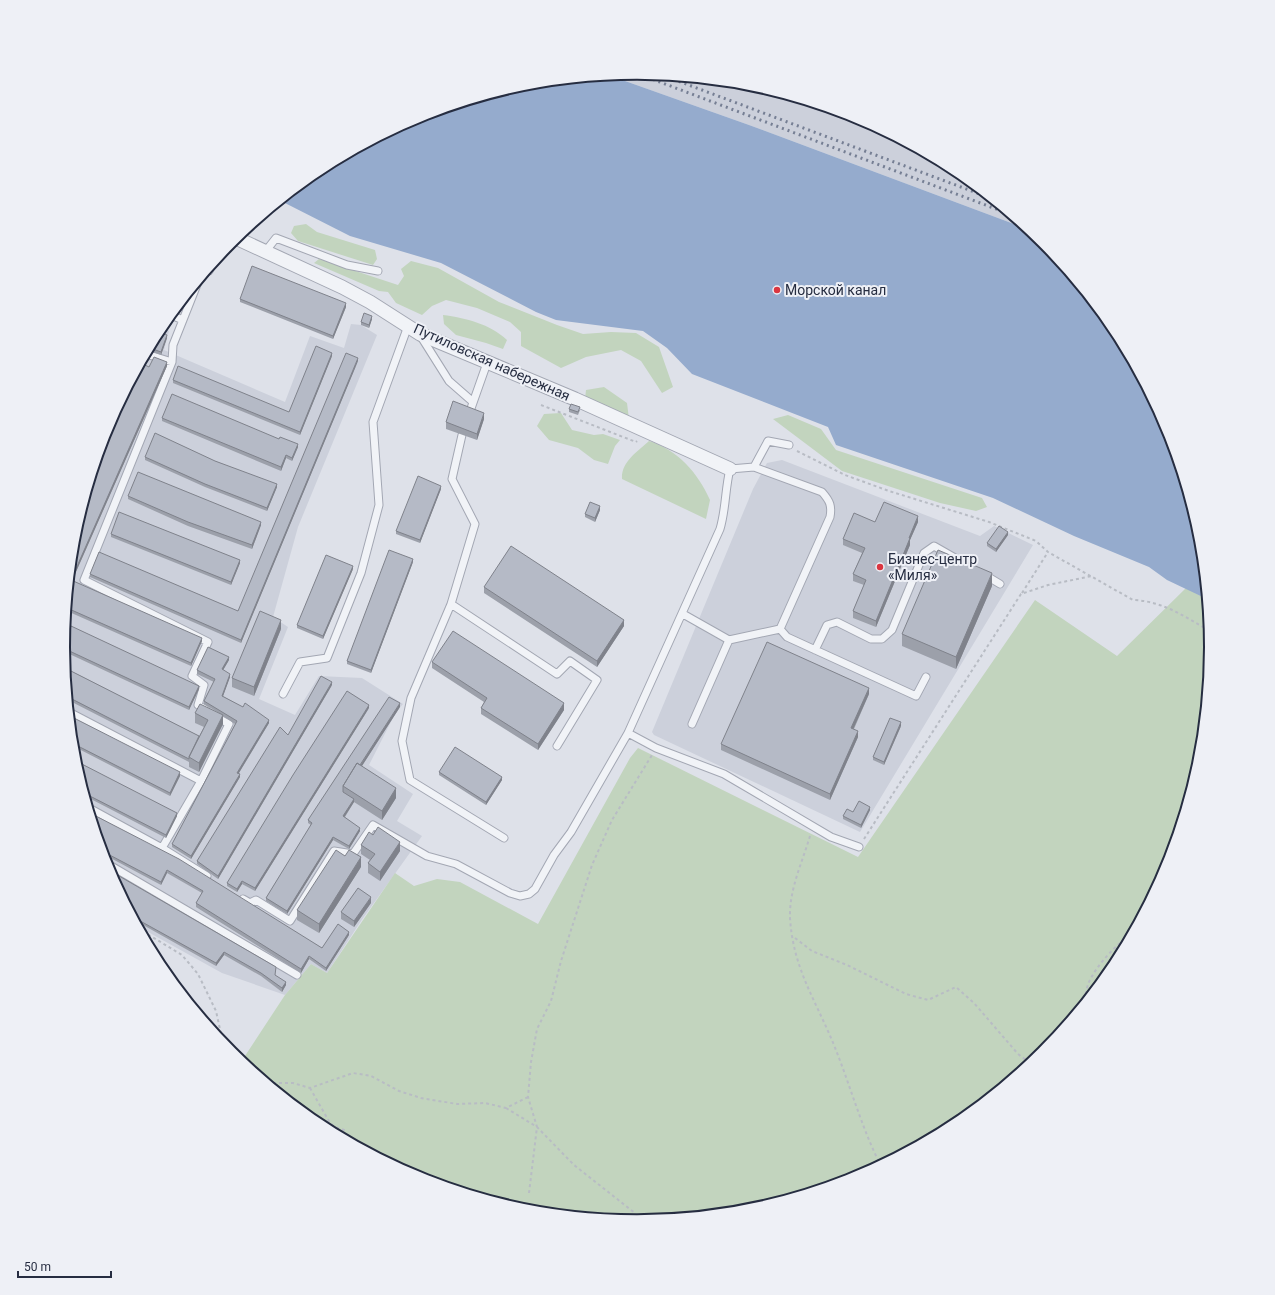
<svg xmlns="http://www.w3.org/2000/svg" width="1275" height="1295" viewBox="0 0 1275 1295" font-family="Roboto,sans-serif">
<rect width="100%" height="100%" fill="#dee1e9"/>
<path fill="#ccd0db" d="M638,73L750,84L858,117L957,170L1030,230L749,125L611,76Z
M351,324L361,325L377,335L298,527L273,617L288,627L259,699L295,715L319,676L362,678L403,704L396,712L369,765L413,794L397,821L422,836L361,921L327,973L311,964L285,995L222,973L139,927L107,867L74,759L63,647L74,535L107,427L161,327L169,331L164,350L285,402L310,336L344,348Z
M782,460L980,536L994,526L1033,545L860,832L654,735L652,732L753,489L767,463Z"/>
<path fill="#c2d4be" d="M306,224L317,232L375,250L377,259L373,265L298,241L291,233L294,226Z
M319,259L398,285L404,276L401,269L411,261L438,268L499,302L557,325L583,334L611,332L636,333L659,347L673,387L662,393L641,361L621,350L586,357L561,368L521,346V332L510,322L477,308L446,300L432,306L422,315L396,303L388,292L379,291L314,263Z
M443,315C466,318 490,324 507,340L503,349L486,343L456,335L444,324Z
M604,387L627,403L629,419L585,399L586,390Z
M561,413L572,430L594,435L603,434L620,440L615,446L608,464L594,460L578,448L549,440L537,426L544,414Z
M788,415L821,429L836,450L982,498L987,507L976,511L940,503L842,471L773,419Z
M649,441C678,450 698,473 710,500L706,519L622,479C621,462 637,452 649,441Z
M1186,588L1207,599L1212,648L1201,760L1168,868L1115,967L1044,1054L956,1125L857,1178L749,1211L637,1222L525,1211L417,1178L318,1125L241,1062L285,995L311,964L327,973L395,873L414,886L437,879L460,882L538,924L630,758L638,748L858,857L1035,600L1117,656Z"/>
<path fill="#95abcd" d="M611,76L749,125L1030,230L1044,241L1115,329L1168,428L1201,536L1207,599L1167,580L1149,567L1074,536L993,498L836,445L828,427L692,374L667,348L643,331L556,320L536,312L441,263L350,236L281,201L319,170L418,117L526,84Z"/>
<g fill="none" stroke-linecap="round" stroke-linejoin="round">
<defs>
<path id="lane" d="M265,252L276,238L347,265L378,271
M207,271H209L212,264
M198,282L173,345L172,362L84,580L208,642L192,676L204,685L198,705L206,710
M171,315L183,320
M420,335L449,381L473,402
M146,354L172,362
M469,414L487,363
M462,435L452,479L475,524L451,604L557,674L570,661L597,680L557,746
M754,467L768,441L789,445
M985,575L1000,584
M451,604L411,698L402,741L410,780L504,838
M683,614L729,640
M815,650L827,625L837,622L871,639H882L892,630L924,553L934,546L955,558
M283,694L300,662L327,658L361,573L379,505L373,422L408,326
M69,712L201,781
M692,724L729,640L780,629
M628,733L656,748L724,774L831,837L859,847
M89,808L162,848
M106,863L297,975
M207,876L162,848L201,781L229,724L216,717
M243,899L250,903L256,900L290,921L334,851L353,854L373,825L427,856L456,864L510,893L520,896L529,894L535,889L554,855L571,832L628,733L720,529C726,509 725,489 730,469L754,467L822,492C830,501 832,506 830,517L780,629L787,637L916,696L926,677"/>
<path id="street" d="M236,238L342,287L370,302L420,334L575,399L730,469"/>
</defs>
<use href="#lane" stroke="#a3a7b3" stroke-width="9"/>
<use href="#street" stroke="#a3a7b3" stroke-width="15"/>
<path stroke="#b8bcc4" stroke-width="2" stroke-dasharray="3 3" stroke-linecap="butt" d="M541,405L636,442L637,441
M797,451L845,475L889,491L989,522L1036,541L1048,552L1133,600C1163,601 1185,617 1210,631
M1022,593L1048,552
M810,836C802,863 789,890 790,918C793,966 813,996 831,1038C849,1080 860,1125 881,1166
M864,839L1021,594L1048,585L1092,576
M142,934L149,935L182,955L198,974L216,1011L223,1043
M795,938L812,951L847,965L906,994L928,1000L956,987L974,1003L1018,1054L1026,1060
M1083,1006C1085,999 1086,989 1089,982C1099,961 1117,945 1135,930
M1015,1077C1022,1058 1029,1060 1046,1051
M267,1083H293L310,1088L353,1073L371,1076L399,1091L421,1098L457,1104L485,1103L506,1108L528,1097
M310,1088L330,1123L335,1127L347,1131
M274,1089V1084
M506,1108L537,1127L574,1165L645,1221
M336,1128L339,1136
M529,1193L537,1127L528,1097L531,1062L537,1029L551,1001L561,961L592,865L612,820L652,755"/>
<use href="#lane" stroke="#f1f3f7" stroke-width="7"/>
<use href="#street" stroke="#f1f3f7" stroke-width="13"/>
<path stroke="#767f94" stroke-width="3" stroke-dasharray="2 4" stroke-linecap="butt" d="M636,73L1012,215
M662,75L993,199"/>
</g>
<path fill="#9ca0aa" d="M240,299L346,307L333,339L240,302Z
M372,319L369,328L361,325V322Z
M158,331L167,338L161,355L148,350Z
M332,356L300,435L173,383V380L289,412Z
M358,361L241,643L90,577V574L238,611Z
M167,366L72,581L202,641L191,666L67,611L74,535L149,367Z
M569,409L580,410L578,415L569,412Z
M162,418L298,447L292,461L286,458L281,471L162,421Z
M484,419L477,440L446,429V422Z
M145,457L215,461L277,487L267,511L205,487L145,460Z
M441,489L420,543L396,534V531Z
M128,496L261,525L252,549L188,526L128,499Z
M600,510L595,522L585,517V514Z
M875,522H918L910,540V545L876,627L853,618V611L864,585L853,581V574L862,553L843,545V539Z
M111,534L240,563L231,585L111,537Z
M1008,535L996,552L987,546V543Z
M413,562L371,673L347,664V661Z
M353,569L323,639L297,628V625Z
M992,586L956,669L902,646V634Z
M484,587L624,626L597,667L484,593Z
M281,629L254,696L232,687V678Z
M63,647L199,689L189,710L63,651Z
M229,660L223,670L230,677L223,696L269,723L239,773L240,777L191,859L172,847V844L235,724L223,716V724L199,772L189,767V762L68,700L65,668L199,736L204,727L195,723V713H219L204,704V701L214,682L197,674V670Z
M432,662L564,710L538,750L481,714V708L484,702L432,668Z
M332,685L218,879L197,864V861L288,735Z
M869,694L854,729L858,737L830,800L721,750V744Z
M400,707L362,766L396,798L382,820L354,802L345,817L360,831L349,849L333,840L287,914L266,901V898L311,825L308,823V820Z
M369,708L255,891L242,884L237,892L227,886V883Z
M70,716L180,776L170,796L73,746Z
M901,726L884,765L873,760V757Z
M74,760L177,816L166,838L85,796Z
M439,772L502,780L486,805L439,775Z
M870,810L861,828L843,819V816L853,812Z
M90,813L322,948L349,935L326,971L309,959L301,973L196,907V903L202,893L167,873L161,885L103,854Z
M373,835L400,851L380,881L368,873V863L370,860L361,854V845Z
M361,867L319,933L297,920V910Z
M107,869L275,975L286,985L282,992L261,976L224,955L216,966L136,921Z
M371,903L354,927L341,919V912Z"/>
<path fill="#7f828b" d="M346,303V307L333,339V336Z
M372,316V319L369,328V325Z
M167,335V338L161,355V352Z
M332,353V356L300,435V432Z
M358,358V361L241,643V640Z
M167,362V366L71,583V580Z
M484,413V419L477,440V434Z
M298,444V447L292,461V458Z
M286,455V458L281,471V467Z
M277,484V487L267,511V508Z
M441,486V489L420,543V540Z
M600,506V510L595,522V518Z
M918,516V522L910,540V545L876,627V621Z
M261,522V525L252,549V545Z
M1008,532V535L996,552V549Z
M413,559V562L371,673V670Z
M240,560V563L231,585V582Z
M353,566V569L323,639V636Z
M992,573V586L956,669V657Z
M281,620V629L254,696V687Z
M624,620V626L597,667V661Z
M202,638V641L191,666V663Z
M229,657V660L222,672V669Z
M230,674V677L222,699V696Z
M332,682V685L218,879V876Z
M199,686V689L189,710V707Z
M869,688V694L851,734V728Z
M400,703V707L347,789L346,788Z
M564,703V710L538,750V744Z
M369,705V708L255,891V888Z
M223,715V724L199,772V763Z
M269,720V723L237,776V773Z
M901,722V726L884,765V762Z
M858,731V737L830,800V794Z
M180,772V776L170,796V793Z
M240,774V777L191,859V856Z
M502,777V780L486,805V802Z
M396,788V798L382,820V811Z
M354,799V802L343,819V816Z
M870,807V810L861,828V825Z
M177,813V816L166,838V835Z
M360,828V831L349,849V846Z
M333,837V840L287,914V911Z
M400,842V851L380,881V872Z
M361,857V867L319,933V924Z
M167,870V873L161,885V882Z
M242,881V884L237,892V889Z
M371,897V903L354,927V921Z
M349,932V935L326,971V968Z
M224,952V955L216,966V963Z
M309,956V959L301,973V969Z
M286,982V985L282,992V988Z"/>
<path fill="#b5bac6" stroke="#7f828b" d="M252,266L346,303L333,336L240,299Z
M364,313L372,316L369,325L361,322Z
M158,331L167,335L161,352L150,348Z
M316,346L332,353L300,432L173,380L178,366L289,412Z
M346,353L358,358L241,640L90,574L99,552L238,611Z
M154,357L167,362L71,580L202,638L191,663L67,608L74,535L99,452L126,392L141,363L149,367Z
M172,394L279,439L280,437L298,444L292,458L286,455L281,467L162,418Z
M453,401L484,413L477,434L446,422Z
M571,404L580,407L578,412L569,409Z
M155,433L215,461L277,484L267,508L205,484L145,457Z
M138,472L261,522L252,545L188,522L128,496Z
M418,476L441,486L420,540L396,531Z
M590,502L600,506L595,518L585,514Z
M884,502L918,516L909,538H910L876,621L853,611L866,580L853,574L865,548L843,539L854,513L875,522Z
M119,512L240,560L231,582L111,534Z
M999,526L1008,532L996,549L987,543Z
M511,546L624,620L597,661L484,587Z
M389,550L413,559L371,670L347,661Z
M938,550L992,573L956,657L902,634Z
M326,555L353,566L323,636L297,625Z
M260,611L281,620L254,687L232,678Z
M71,626L199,686L189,707L63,648V642Z
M453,631L564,703L538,744L481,708L487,698L432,662Z
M767,642L869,688L851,728L858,731L830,794L721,744Z
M208,647L229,657L222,669L230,674L222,696L243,707L245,703L269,720L237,773L240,774L191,856L172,844L237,721L204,701L215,679L197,670Z
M65,668L199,736L189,757V759L68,697Z
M321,676L332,682L218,876L197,861L280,727L288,735Z
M347,691L369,705L255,888L242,881L237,889L227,883L293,775Z
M389,697L400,703L360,765L357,763L343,786V792L354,799L343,816L360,828L349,846L333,837L287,911L266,898L312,823L308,820Z
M200,704L223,715L199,763L189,757L208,720L195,713Z
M70,716L180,772L170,793L72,743Z
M890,718L901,722L884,762L873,757Z
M455,747L502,777L486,802L439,772Z
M74,760L177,813L166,835L84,793Z
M357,763L396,788L382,811L343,786Z
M859,801L870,807L861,825L843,816L847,809L853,812Z
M90,813L179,859L322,948L338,924L349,932L326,968L309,956L301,969L196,903L203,891L167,870L161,882L102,851Z
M378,827L400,842L380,872L368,863L375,854L361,845L369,832L373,835Z
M336,850L345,856L349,850L361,857L319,924L297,910Z
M107,869L276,967L275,975L286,982L282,988L261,973L224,952L216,963L133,917Z
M358,888L371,897L354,921L341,912Z"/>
<g fill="#db3641" stroke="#eef0f6" stroke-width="1.5">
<circle cx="777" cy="290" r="4"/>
<circle cx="880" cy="567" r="4"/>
</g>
<g text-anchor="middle" stroke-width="4" stroke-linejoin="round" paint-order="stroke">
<g font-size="14" fill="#262d41" stroke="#eef0f6" text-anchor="start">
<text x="785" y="295">Морской канал</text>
<text x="888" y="564">Бизнес-центр<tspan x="888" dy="16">«Миля»</tspan></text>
</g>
<g font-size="14" fill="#262d41" stroke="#eef0f6">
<text transform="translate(492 362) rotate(24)" y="5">Путиловская набережная</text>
</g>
</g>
<path d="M0 0H1275V1295H0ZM70 647a567 567 0 1 1 1134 0a567 567 0 1 1-1134 0Z" fill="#eef0f6" fill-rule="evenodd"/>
<path fill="none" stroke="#262d41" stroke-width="2" d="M70 647a567 567 0 1 1 1134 0a567 567 0 1 1-1134 0Z"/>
<path d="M18 1271v6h93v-6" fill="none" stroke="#262d41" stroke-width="2"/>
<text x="24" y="1271" font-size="12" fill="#262d41" stroke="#eef0f6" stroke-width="3" paint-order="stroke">50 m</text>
</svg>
